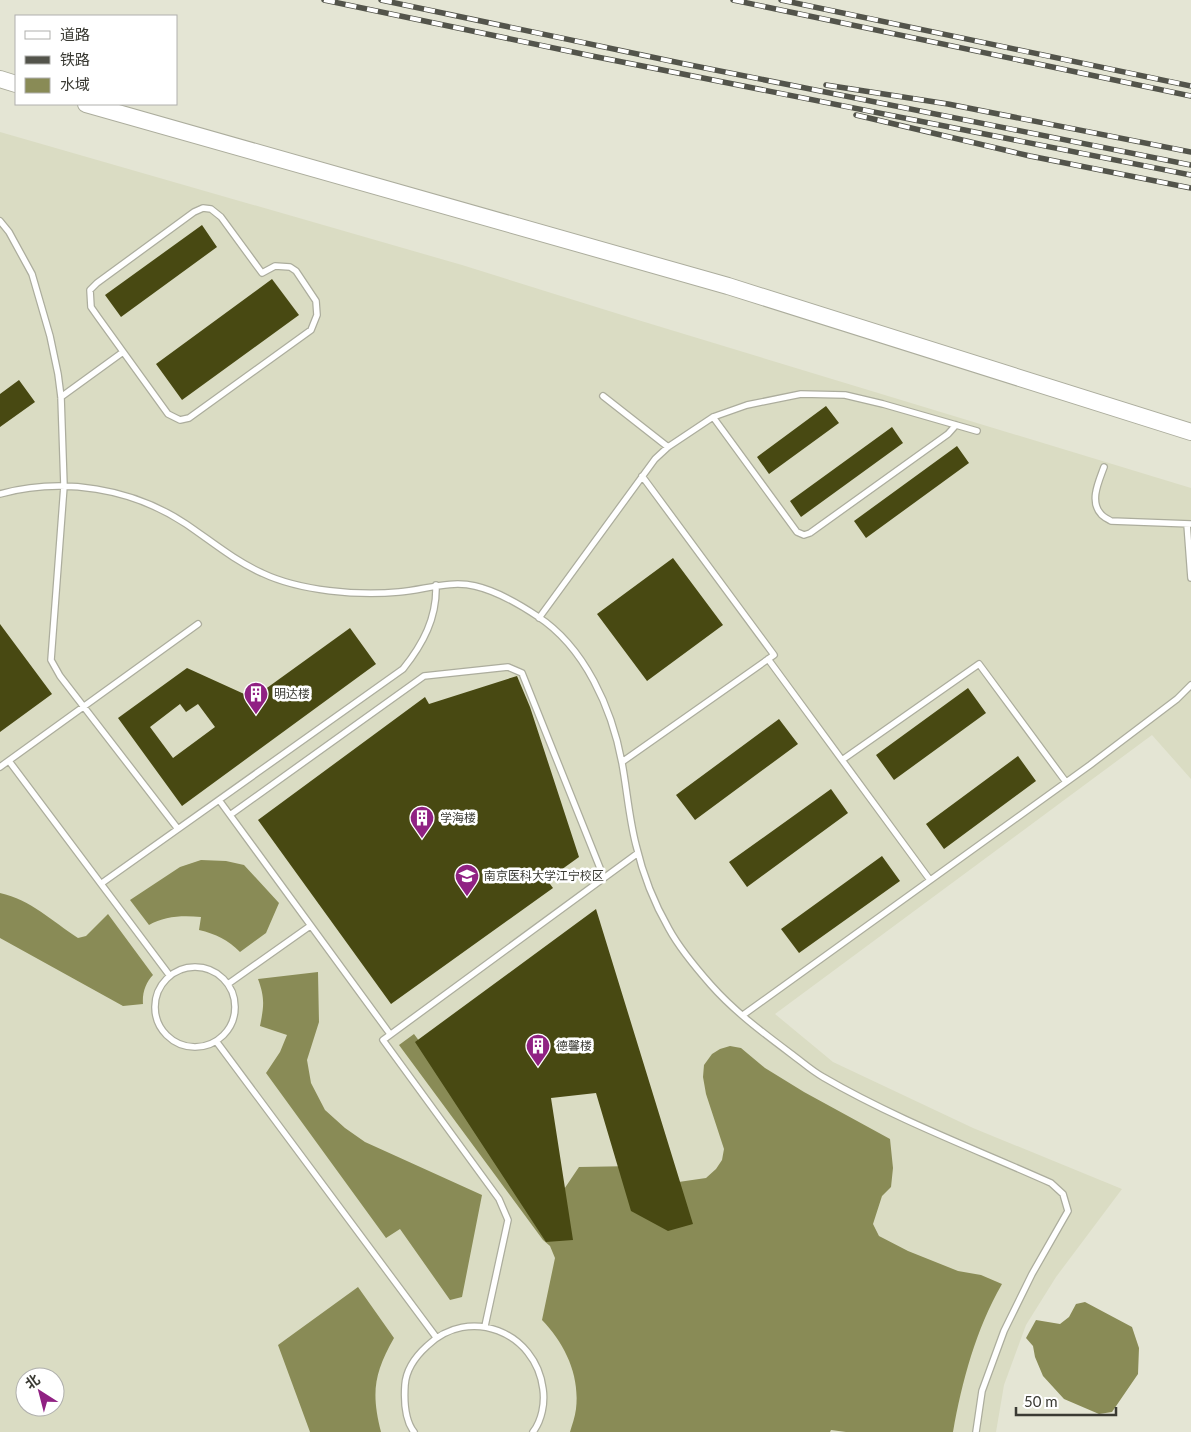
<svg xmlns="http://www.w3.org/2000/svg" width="1191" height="1432" viewBox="0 0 1191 1432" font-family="Lato,'Noto Sans SC',sans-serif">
<rect width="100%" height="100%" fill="#e4e5d4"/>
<path fill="#dadcc3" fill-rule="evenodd" d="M0,132L462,265L638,320L1191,488V779L1152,735L775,1014L833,1062L973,1128L1122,1189L1056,1277L1026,1325L1004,1385L996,1432H0ZM25,1377H55V1407H25Z"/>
<path fill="#898b56" d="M201,860L226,861L244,865L279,903L266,933L240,952C228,940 216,934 199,930L201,917C183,915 164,916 149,925L130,900L180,867Z
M0,893C31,900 52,921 78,938L86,936L108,914L153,975C146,982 142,993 143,1004L123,1006L0,938Z
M318,972L319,1022L307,1060L311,1083L325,1110L345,1128L365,1142L482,1195L462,1297L450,1300L400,1229L386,1238L266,1073L280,1052L287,1035L260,1026C264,1006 265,998 258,979Z
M414,1034L548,1213L579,1167L635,1166L644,1187L706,1178L716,1169L722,1160L724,1149L706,1094L703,1077L704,1065L712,1054L720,1049L730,1046L741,1048L765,1068L804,1092L890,1139L893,1168L891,1187L882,1196L873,1224L879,1236L908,1251L958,1271L981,1275L1002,1284C976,1329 962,1381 953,1432H846L831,1430L830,1432H570C572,1425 575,1417 576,1409C580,1375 565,1344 542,1320L555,1258L550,1246L543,1240L399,1045Z
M358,1287L394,1338C374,1373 371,1393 381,1432H310L278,1345Z
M1085,1302L1132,1327L1139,1348L1138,1374L1112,1412L1099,1414L1064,1399L1043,1376L1035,1357L1033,1346L1026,1338L1036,1320L1060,1324L1069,1317L1076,1304Z"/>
<path fill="#484912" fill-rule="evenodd" d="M202,225L217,247L121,317L105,295Z
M272,279L299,315L182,400L156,364Z
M19,380L35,402L0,427V394Z
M826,406L839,423L769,474L757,457Z
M892,427L903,443L801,517L790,501Z
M957,446L969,463L866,538L854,521Z
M673,558L723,625L647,681L597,614Z
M0,624L52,694L0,732Z
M350,628L376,664L182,806L118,718L187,668L253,698ZM180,704L186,712L198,704L215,727L173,758L150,727Z
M517,676L530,707L579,857L547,880L553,888L391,1004L258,820L425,697L429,704Z
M968,688L986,713L894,780L876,755Z
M779,719L798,744L695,820L676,795Z
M1018,756L1036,781L944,849L926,824Z
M831,789L848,813L747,887L729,862Z
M882,856L900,881L799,953L781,929Z
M596,909L693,1224L668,1231L631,1211L596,1093L551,1098L573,1240L546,1242L415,1042Z"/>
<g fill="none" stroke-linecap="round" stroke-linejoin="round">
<defs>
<path id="lane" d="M203,208L211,209L221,217L262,273L275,266L290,267L296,271L316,301L317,315L311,330L189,418L180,420L168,414L98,317L91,307L90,290L97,283L194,212Z
M0,221L9,232L32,274L50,336L58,374L61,397L64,486L51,660L60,676L178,829
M603,396L668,447
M61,397L123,352
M713,417L797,532L804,535L810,533L948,434L956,425
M1104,467C1099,481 1089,501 1101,514C1103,517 1108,519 1111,521L1191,524
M0,494C63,477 132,488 186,524C211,541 235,561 262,573C300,591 358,596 399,592C424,590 450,580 475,586C497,591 519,604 537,616C585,647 612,709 622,763C627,790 629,818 636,845C643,875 654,903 669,929C680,949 696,968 711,985C734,1011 762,1032 790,1053C801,1061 812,1071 823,1077C895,1119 975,1149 1051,1183L1063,1194L1068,1211L1032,1274L1004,1331L982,1391L976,1432
M1187,524L1191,578
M539,618L655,459L668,447L713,417L747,405L801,394L845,395L883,404L977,431
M768,659L930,880
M842,760L979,664L1066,782
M9,761L170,976
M622,762L774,655L642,476
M0,767L198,624
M219,800L390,1034
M230,815L424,676L508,667L522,673L604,878
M102,883L403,669C423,644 437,618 436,585
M155 1007a40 40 0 1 1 80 0a40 40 0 1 1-80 0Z
M228,984L310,926
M743,1015L1090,765L1177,699L1191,685
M216,1041L436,1337
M485,1326L508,1220L499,1199L383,1040L638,853
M414,1432C404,1419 404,1400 405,1385C406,1370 416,1356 427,1346C469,1305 536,1332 543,1389C545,1403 542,1420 533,1432"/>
<path id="secondary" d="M0,79L16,84
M86,104L728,286L1191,432"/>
</defs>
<use href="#lane" stroke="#acad9d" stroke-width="8"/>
<use href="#secondary" stroke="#acad9d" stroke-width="18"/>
<use href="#lane" stroke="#fff" stroke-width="5.5"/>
<use href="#secondary" stroke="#fff" stroke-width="16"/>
<defs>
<path id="rail" d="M324,0L592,56L1191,175
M381,0L685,64L1191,165
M733,0L1191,96
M781,0L1191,86
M826,85L948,104L1191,152
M856,115L1030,156L1191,188"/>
</defs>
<use href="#rail" stroke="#53544b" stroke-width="5.5"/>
<use href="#rail" stroke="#fff" stroke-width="4" stroke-dasharray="11" stroke-linecap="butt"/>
</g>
<defs>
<symbol id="building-pin" viewBox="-11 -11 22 30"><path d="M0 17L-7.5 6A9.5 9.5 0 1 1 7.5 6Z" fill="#902183" stroke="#fff"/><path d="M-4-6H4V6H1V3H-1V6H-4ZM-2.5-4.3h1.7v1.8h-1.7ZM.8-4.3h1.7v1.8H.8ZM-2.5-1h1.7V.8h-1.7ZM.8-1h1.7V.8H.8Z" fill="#fff"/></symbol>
<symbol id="university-pin" viewBox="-11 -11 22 30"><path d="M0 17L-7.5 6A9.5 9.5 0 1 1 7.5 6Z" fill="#902183" stroke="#fff"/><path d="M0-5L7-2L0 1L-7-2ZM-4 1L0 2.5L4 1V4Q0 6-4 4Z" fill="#fff"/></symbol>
</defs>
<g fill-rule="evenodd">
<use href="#building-pin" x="242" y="680" width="28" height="38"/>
<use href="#building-pin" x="408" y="804" width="28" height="38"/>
<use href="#university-pin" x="453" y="862" width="28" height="38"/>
<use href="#building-pin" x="524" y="1032" width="28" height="38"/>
</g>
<g text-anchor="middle" stroke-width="5" stroke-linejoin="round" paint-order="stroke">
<g font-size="12" fill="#3a3a33" stroke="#fff" text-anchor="start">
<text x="274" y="698">明达楼</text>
<text x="440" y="822">学海楼</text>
<text x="484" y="880">南京医科大学江宁校区</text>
<text x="556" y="1050">德馨楼</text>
</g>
</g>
<rect x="15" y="15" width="162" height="90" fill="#ffffff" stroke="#b0b0ad"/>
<rect x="25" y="31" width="25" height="8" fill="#ffffff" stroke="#b0b0ad"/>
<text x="60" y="40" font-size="15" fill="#3a3a33">道路</text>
<rect x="25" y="56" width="25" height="8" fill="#53544b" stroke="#b0b0ad"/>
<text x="60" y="65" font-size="15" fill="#3a3a33">铁路</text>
<rect x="25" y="78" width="25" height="15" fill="#898b56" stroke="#b0b0ad"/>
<text x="60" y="90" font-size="15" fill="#3a3a33">水域</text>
<g transform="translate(40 1392) rotate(324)"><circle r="24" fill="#ffffff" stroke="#b0b0ad"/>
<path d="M0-4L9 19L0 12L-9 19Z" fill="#902183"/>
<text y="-8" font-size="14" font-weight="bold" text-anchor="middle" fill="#3a3a33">北</text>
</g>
<path d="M1016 1407v8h100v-8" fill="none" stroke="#3a3a33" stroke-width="2.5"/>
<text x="1024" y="1407" font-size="15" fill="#3a3a33" stroke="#ffffff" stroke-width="4" paint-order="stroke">50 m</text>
</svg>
